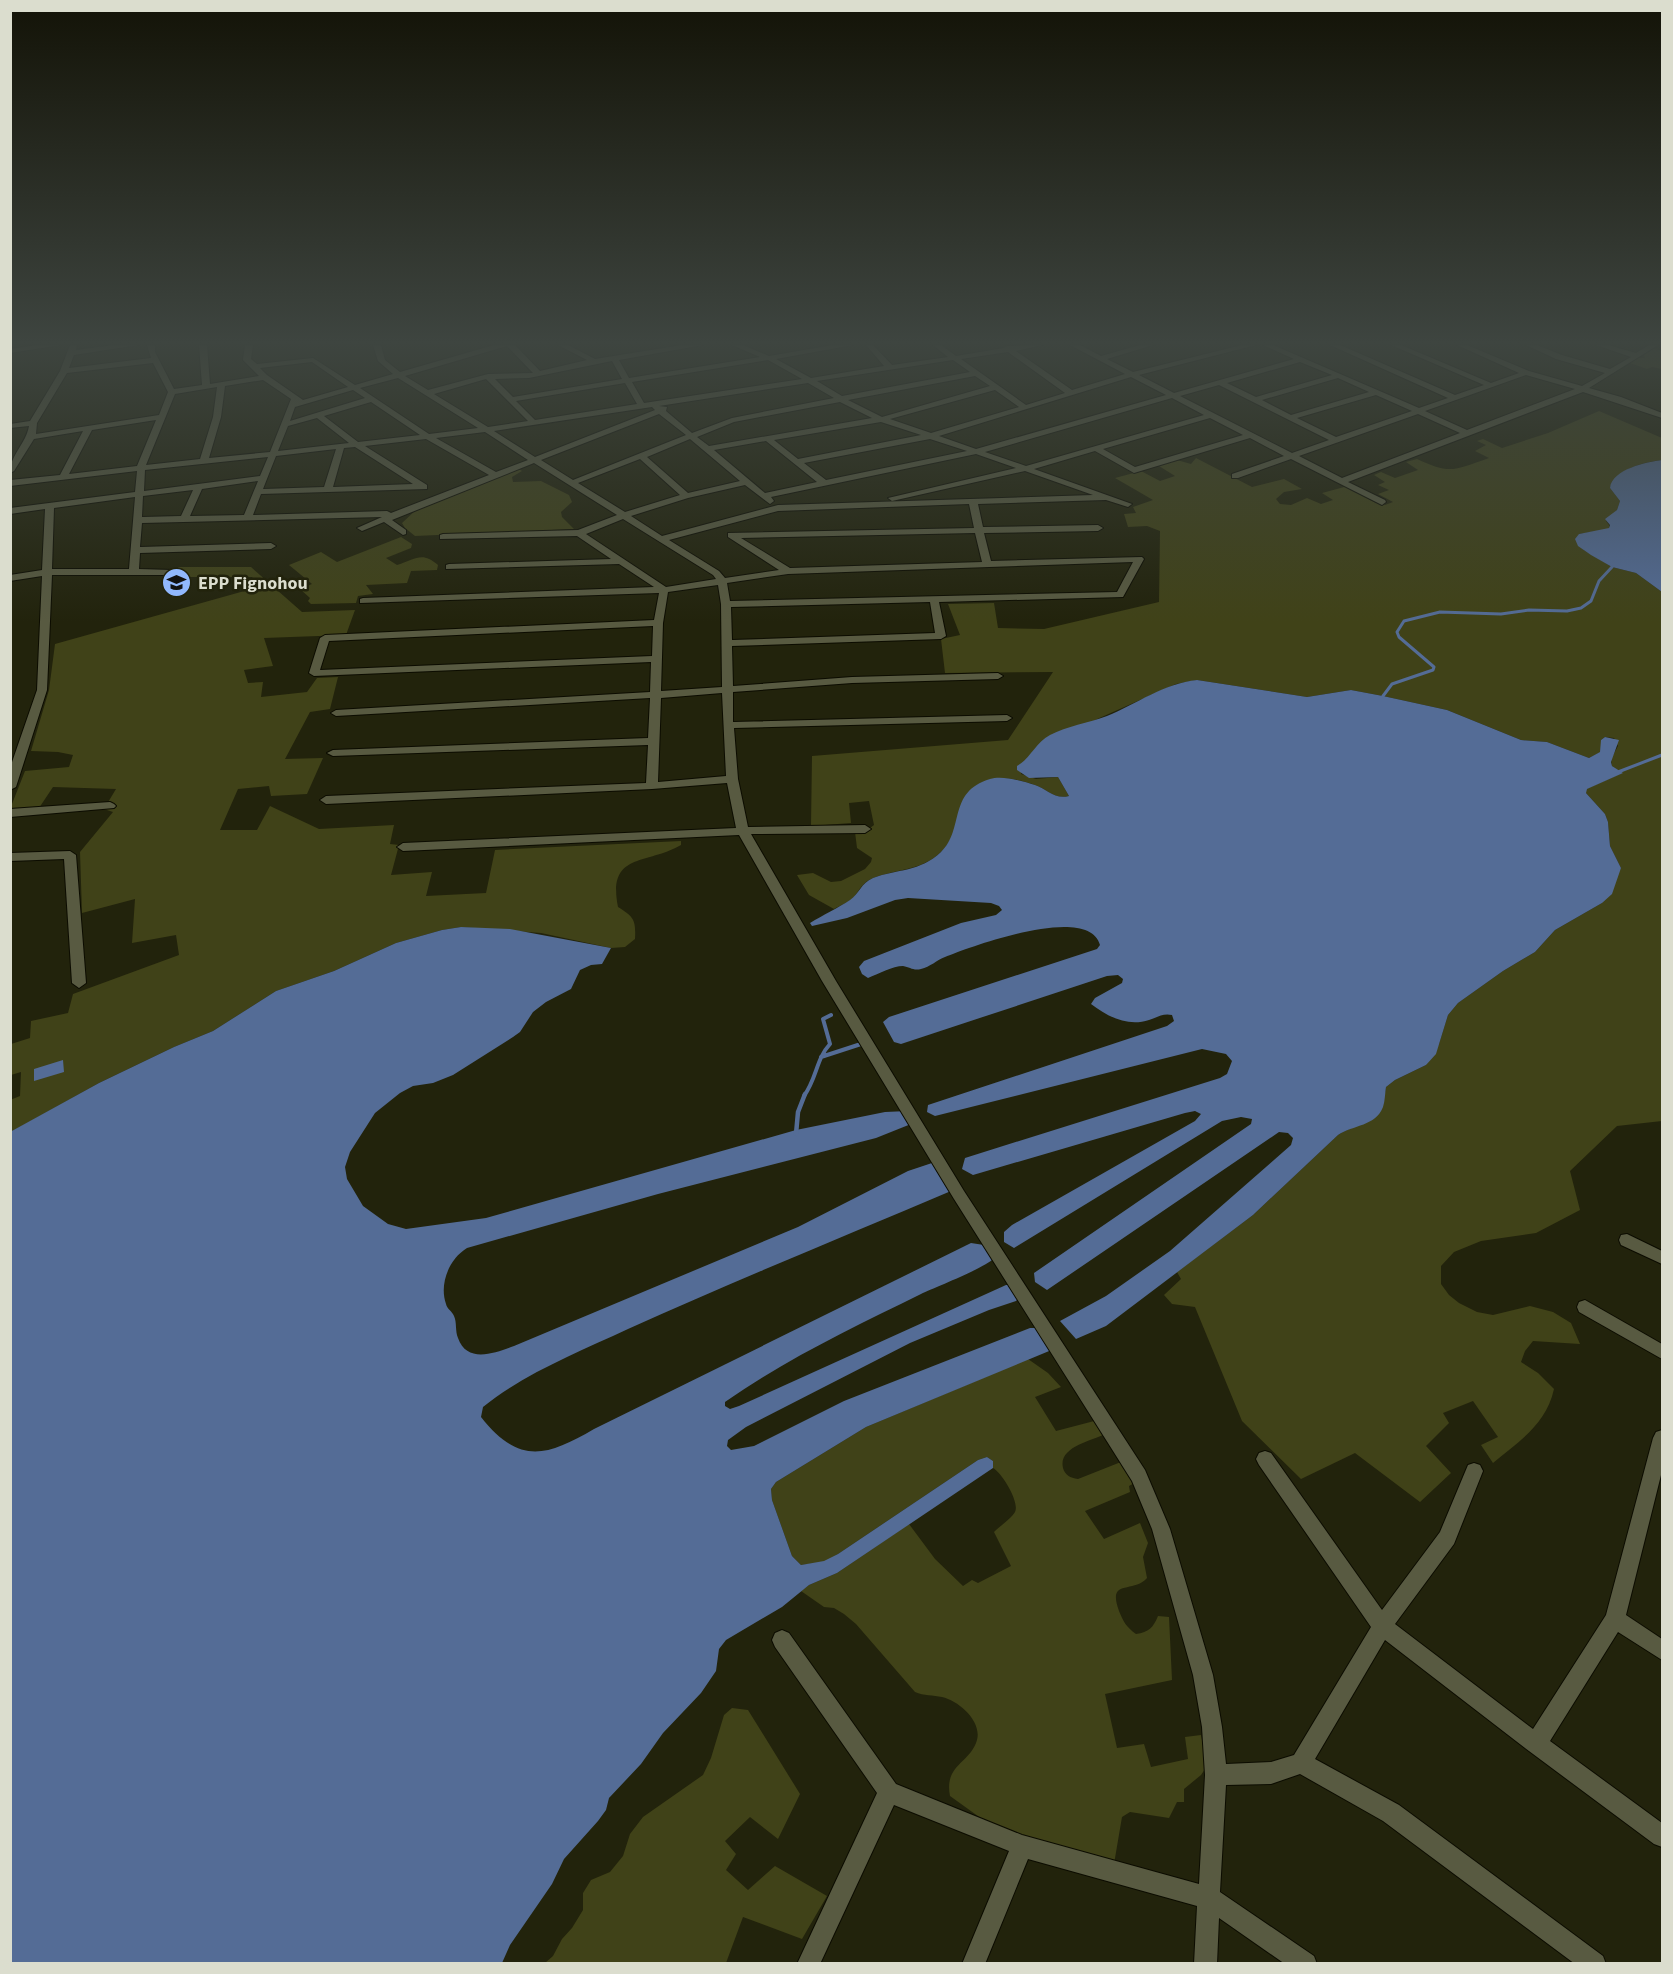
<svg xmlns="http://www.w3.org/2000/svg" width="1673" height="1974" viewBox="0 0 1673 1974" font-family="'Source Sans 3',sans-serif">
<rect width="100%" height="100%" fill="#22230c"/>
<path fill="#404218" d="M1654,349L1662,351V369L1652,367L1647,369L1630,363L1638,358H1645L1644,355Z
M1599,411L1662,438V460C1643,462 1617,469 1610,488L1620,501L1617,510L1606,521L1609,525V529L1579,534L1584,550L1612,567L1636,573L1662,592V1121L1617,1126L1570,1171L1580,1210L1536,1233L1481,1241L1454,1252L1441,1266V1284L1449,1295L1459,1303L1477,1312L1493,1315L1530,1306L1553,1312L1571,1323L1580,1344L1533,1341L1525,1351L1521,1362L1538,1373L1554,1389C1546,1425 1519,1441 1493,1463L1481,1445L1498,1437L1473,1401L1443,1413L1449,1423L1426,1446L1451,1473L1420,1502L1355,1453L1301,1479L1242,1421L1195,1307L1172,1304L1164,1295L1181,1279L1177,1272L1253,1215L1338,1135C1367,1117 1379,1129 1386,1087L1395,1080L1426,1065L1439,1044L1448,1015L1458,1003L1503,971L1535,952L1555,930L1602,903L1621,868L1610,846L1608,822L1605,814L1586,793V789L1622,773L1612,766L1611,759L1618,746L1614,738L1605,737L1601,740V752L1589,758L1547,742L1521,740L1447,710L1383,696L1351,690L1307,697L1197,680L1176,684L1095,720L1023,763L1021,774L1036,779L1058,777L1069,796C1055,800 1047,789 1035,785C1022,780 1000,775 986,781C956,794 963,831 941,852C921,871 896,869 873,878C863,882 860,889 854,897C849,902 841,905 834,909L809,895L797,875L813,873L831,882L841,881L865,869L871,862L872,858L857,848L855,832L866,831L874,825L869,801L849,803L851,823L811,826L812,756L1008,740L1053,672L945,673L941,639L960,635L948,604L994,603L998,628L1044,629L1159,602L1160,531L1147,526L1128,527L1124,514L1136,513L1133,507L1153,500L1115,478L1141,471L1160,481L1175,476L1159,466L1177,460L1191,464L1196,458L1252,487L1284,479L1302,489L1284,492L1276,499L1280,504L1291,505L1307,498L1321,504L1333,500L1322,493L1348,486L1385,505L1393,502L1378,494L1389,490L1378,485L1385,482L1374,475L1381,472L1395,478L1418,470L1406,462L1417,459C1451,475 1454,470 1489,458L1475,451L1486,445L1477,441L1483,439L1502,448L1548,433Z
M519,469L522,471L512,477L513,482L541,481L569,495L572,502L561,512L562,517L574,529L415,536L405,528L402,523L417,509Z
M401,537L412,544L411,548L386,558L397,565C416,559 422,551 438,565L437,570L411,571L407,583L366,585L373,594L358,596L356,603L311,604L308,601L310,598L300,589L312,584L289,565L321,552L337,562Z
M178,567H251L302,612L355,610L346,635L264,638L273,666L244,670L248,683L263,682L261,697L307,692L317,678L338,677L330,709L310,712L285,759L323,758L307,794L271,796L269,786L238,789L220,830H257L270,806L319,829L394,825L390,844L399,845L391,875L432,872L426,896L486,893L495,850L681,841V845C647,865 607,852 618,907C634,917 636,920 635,939L625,947L611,948L541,933L461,927L442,930L396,943L334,971L276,991L213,1031L174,1047L99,1083L11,1132L10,1100L20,1096L21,1072L11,1075V1044L30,1038L31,1021L68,1013L73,994L179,955L176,935L132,943L135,899L82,913L80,852L113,812L104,809L116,789L53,787L39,808L10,809L25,771L69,767L73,755L58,752L31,751L49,690L55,644L259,587L252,577H184Z
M1028,1359L1048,1373L1061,1387L1035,1397L1056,1431L1098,1420L1105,1434C1091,1441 1058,1447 1063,1468C1065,1475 1070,1478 1078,1479L1126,1460L1138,1481L1129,1486L1130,1492L1085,1511L1104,1539L1140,1523L1148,1543L1143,1557L1147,1578C1133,1594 1107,1578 1119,1611C1123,1621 1126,1627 1136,1634C1149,1632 1153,1628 1158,1616L1169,1617L1172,1680L1105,1694L1117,1748L1144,1744L1151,1767L1188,1759L1185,1737L1201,1735L1206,1761L1205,1769L1201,1775L1184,1789V1802H1177L1169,1818L1130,1812L1122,1817L1114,1864L1014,1842L950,1796C944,1764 970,1764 977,1740C982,1721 959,1701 942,1697C933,1695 924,1696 915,1692L856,1624L844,1614L834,1608L824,1607L801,1591L809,1585L837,1573L909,1524L935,1559L963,1586L972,1580L978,1583L1011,1566L994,1532C1000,1526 1011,1519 1015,1512C1020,1502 1002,1473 993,1468V1461L987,1457L978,1460L838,1554L824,1562L801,1565L792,1556L772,1500L771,1489L776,1482L866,1427Z
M732,1708L748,1710L800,1794L778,1839L750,1817L725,1841L736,1854L726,1870L748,1890L775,1866L827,1896L802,1939L743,1917L726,1963H545L553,1956L562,1939L572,1928L583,1910V1893L591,1880L610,1872L623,1856L630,1834L643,1817L703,1775L711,1758L724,1715Z"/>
<path fill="#546c96" d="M1662,460V592L1636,573L1612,567L1591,555L1578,546L1575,539L1579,534L1609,528L1610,525L1605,519L1617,510L1620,501L1610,488C1612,469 1647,462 1662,460Z
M1197,680L1307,697L1351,690L1383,696L1447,710L1521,740L1547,742L1589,758L1600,752L1601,740L1605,737L1619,740L1611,762L1612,766L1623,773L1587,789L1586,793L1605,814L1608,822L1610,846L1621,868L1612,894L1602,903L1555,930L1535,952L1503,971L1458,1003L1448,1015L1436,1054L1426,1065L1395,1080L1386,1087C1385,1093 1385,1101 1383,1107C1376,1126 1353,1125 1338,1135L1253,1215L1106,1326L1076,1339L1060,1321L1106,1296L1170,1251L1291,1145L1293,1138L1288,1133L1279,1132L1047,1290L1035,1282L1034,1273L1251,1124L1252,1119L1241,1117L1222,1121L1014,1248L1004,1242V1232L1012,1225L1195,1121L1201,1114L1195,1111L1185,1113L973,1175L962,1169L965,1158L1220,1078L1227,1074L1232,1061L1226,1054L1202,1049L935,1116L927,1112L928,1105L1167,1026L1174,1021L1172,1015C1163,1013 1158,1017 1149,1020C1128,1027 1108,1017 1091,1004L1095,998L1122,983L1123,979L1118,975L1107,976L901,1044L894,1042L883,1022L889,1017L1097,949L1100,945C1089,903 972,946 945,957C937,960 930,967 921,969C913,971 910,967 903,966C893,966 878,974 868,978L862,974L859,967L864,961L961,923L996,915L1002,910L999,906L991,903L908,898L895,900L847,918L812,926L810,923C823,915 838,908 850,900C859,894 861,883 873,878C897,869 920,872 941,852C965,829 947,792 990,779C1002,775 1023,781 1035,785C1047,789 1055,800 1069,796L1058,777L1029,778L1017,770V766C1031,758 1035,743 1050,735C1067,726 1088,723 1107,716C1136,704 1165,683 1197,680Z
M461,927L510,929L611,948L602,964L591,965L580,970L571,989L546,1002L533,1012L520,1032L513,1037L453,1075L433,1083L413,1086L400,1093L375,1113L350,1152L345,1167L347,1179L363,1206L388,1224L406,1229L486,1218L796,1130L885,1112L908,1111L911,1124L876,1138L658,1194L467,1248C449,1259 439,1284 446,1304C447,1309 452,1311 454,1316C457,1322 455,1331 458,1338C467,1364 495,1353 514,1346L798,1227L908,1171L935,1162L951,1191C843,1237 734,1281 628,1329C579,1352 525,1373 483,1407L481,1417C519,1465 546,1457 594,1429L971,1243L984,1245L994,1258C987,1267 936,1287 921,1294C854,1327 786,1359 725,1402V1406L730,1409L739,1406L1006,1285H1014L1020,1297L1016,1301L989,1310L910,1343L746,1427L728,1440L727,1446L731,1450L754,1446L844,1401L1030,1328H1040L1054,1349L866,1427L776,1482L771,1489L772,1500L792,1556L801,1565L824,1561L838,1554L978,1460L987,1457L993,1461V1468L837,1573L809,1585L782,1607L726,1640L719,1649L716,1671L701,1693L663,1733L641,1764L609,1798L606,1810L598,1821L564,1859L552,1884L510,1945L502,1963H11L10,1132L99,1083L174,1047L213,1031L276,991L334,971L396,943L442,930Z
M63,1060L64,1072L34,1081V1069Z"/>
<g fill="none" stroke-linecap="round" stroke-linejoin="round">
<path stroke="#546c96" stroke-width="3" d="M1383,696L1392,684L1433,670L1434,667L1399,637L1397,632L1404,621L1440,612L1501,614L1529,610L1567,611L1581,608L1591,601L1599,581L1612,567
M1618,772L1662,755"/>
<path stroke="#546c96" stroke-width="4" d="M821,1057L864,1043
M804,1096C817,1078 816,1059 830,1044L823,1019L831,1015"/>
<path stroke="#546c96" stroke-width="4.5" d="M796,1134L798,1112L805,1094"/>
<defs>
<path id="minor" d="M37,345H61L10,353V349Z
M70,345H77L76,350L114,345H138L74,355L69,368L151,358L147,345H155V352L174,389L202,385L199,345H207L210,384L259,376L243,360L245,345H253L251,359L257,364L313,358L355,385L393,374L378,361L373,345H381L385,360L400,372L494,345H515L540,371L587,360L558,345H568L595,359L682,345H703L619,360L629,378L760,357L732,345H743L769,356L833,345H853L776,359L811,378L884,366L866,345H873L892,365L948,357L933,345H941L956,356L1004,348L1007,346L1042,345L1016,351L1072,390L1125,374L1070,345H1080L1101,356L1140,345H1153L1107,359L1133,372L1242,345H1256L1139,375L1174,393L1294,359L1263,345H1273L1419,408L1448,398L1330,345H1340L1455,395L1484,385L1391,345H1401L1491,383L1519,373L1457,345H1467L1529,371L1582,386L1605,373L1556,359L1526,345H1537L1562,355L1610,369L1631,357L1596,345H1608L1636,353L1649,345H1658L1589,388L1621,397L1662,413V418L1583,392L1348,482L1385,500L1386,502L1382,505L1291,459L1238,478H1232V474L1284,456L1250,438L1134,473L1095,451L1034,469L1132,504L1128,507L1106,500L978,504L983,527L1098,525L1103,528L1098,531L984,533L991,561L1142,557L1144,559L1123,597L939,602L946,636L941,639L732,646L733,686L852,677L998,673L1003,676L998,679L852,683L733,692V722L1007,715L1012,718L1007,721L734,728L738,779L748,827L865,825L871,829L865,833L751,834L836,981L964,1191L1145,1470L1170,1529L1213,1675L1222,1727L1226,1764L1271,1762L1294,1755L1371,1627L1259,1465L1256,1459L1259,1453L1265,1451L1271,1453L1382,1610L1440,1532L1468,1465L1474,1463L1480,1465L1483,1471L1454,1544L1395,1624L1533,1729L1606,1615L1653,1438L1656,1432L1662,1430V1471L1626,1615L1662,1639V1660L1618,1632L1550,1741L1662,1823V1847L1654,1844L1529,1751L1385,1640L1315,1759L1399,1805L1603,1956L1606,1964H1575L1383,1821L1300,1774L1271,1784L1226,1785L1220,1892L1314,1956L1317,1964H1285L1219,1918L1217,1964H1194L1197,1906L1028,1859L985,1964H962L1009,1851L894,1805L820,1964H797L877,1793L775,1647L772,1640L775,1633L782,1630L789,1633L896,1784L1022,1835L1199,1884L1205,1775L1202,1727L1193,1675L1152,1529L1132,1481L954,1199L822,981L739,835L403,851L397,847L403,843L736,828L727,783L652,789L326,804L320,800L326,796L646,783L648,745L333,756L327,753L333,750L648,738L650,698L336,716L331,713L336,710L650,692L651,662L314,676L309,673L320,638L325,635L654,620L659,593L360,603V599L363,598L654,587L619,564L446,569V565L449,564L611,559L577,536L440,539V535L443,534L578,530L617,515L534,463L392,520L406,530V534L403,535L384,522L362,531L357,528L382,517L142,523L140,547L271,543L276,546L271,549L140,553L139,569L173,570L175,572L170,575H52L47,690L16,787L10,790V768L37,690L42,576L10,581V575L42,570L45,509L10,514V508L135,492L137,471L10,486V480L60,475L83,431L34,439L14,471L10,473C10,455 26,444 29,426L10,428V424L30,421L60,371ZM507,346L533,373L488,374L428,390L405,376ZM1008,352L1065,393L1026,405L961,359ZM768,360L802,379L644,403L632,382ZM953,360L970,372L842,396L817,381ZM612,361L622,379L513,397L495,379L529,378ZM312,362L348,387L303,400L267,375L260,368ZM1300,362L1332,375L1256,397L1227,383ZM153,363L168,392L159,415L36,434L37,423L67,373ZM1526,375L1575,389L1467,430L1425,411ZM975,376L990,386L882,417L848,400ZM1131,377L1166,395L976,449L939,436ZM398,378L478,428L429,434L360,388ZM1338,378L1369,392L1291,415L1262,400ZM486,379L528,421L488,427L434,394ZM263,380L291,399L270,452L209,458L221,417L225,386ZM625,383L637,404L535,420L516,401ZM808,383L834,398L732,418L692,433L666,411L667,407L659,406ZM1219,385L1329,440L1292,453L1180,396ZM217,387L213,417L200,459L146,465L175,394ZM353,390L365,398L290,421L295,407ZM995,390L1019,407L931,433L890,419ZM1376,395L1412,411L1336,437L1297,418ZM1172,398L1204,415L1026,466L985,452ZM371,402L420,435L358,442L324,416ZM840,402L872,418L709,446L697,437L734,422ZM652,407L655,410L535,457L494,431ZM659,414L686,435L573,480L541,460ZM1418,414L1460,433L1342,478L1299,456ZM317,418L349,443L278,451L288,426ZM1210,418L1243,435L1135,467L1103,449ZM156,420L137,466L69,474L92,430ZM881,422L921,435L798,459L774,440ZM485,432L528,460L496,472L436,438ZM426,439L489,475L391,513L387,511L253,515L261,494L427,489V485L365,446ZM690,439L740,481L688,493L647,457ZM930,439L967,451L826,480L804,463ZM766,441L817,482L765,493L714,450ZM355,447L413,484L333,487L344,448ZM336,449L324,487L263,489L276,456ZM976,454L1016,468L888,498L892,501L1025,471L1093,495L778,505L662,536L631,516L688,498L745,485L770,504L774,501L771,497ZM268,457L260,476L144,491L145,470ZM640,459L680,495L625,512L578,483ZM258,481L244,515L190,516L202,489ZM193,490L181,516L142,517L143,496ZM135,497L129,569H52L54,508ZM969,504L974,528L728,533V537L779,570L725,578L719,571L669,540L778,511ZM623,519L713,575L716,579L666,587L586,534ZM975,533L982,562L790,568L741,538ZM1133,562L1117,592L730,601L727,583L788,574ZM718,585L721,604L722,687L661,691L663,623L668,592ZM930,602L935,633L732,640L731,607ZM653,626L652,656L320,670L329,641ZM722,693L726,776L658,782L661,698Z
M110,802L114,804L116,806L114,808L10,817V809Z
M70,851L76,855L86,983L79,988L72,983L64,859L10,861V853Z
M1627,1234L1662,1251V1264L1621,1245L1619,1240L1621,1235Z
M1585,1300L1662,1344V1359L1579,1312L1577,1307L1579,1302Z"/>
</defs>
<use href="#minor" stroke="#0c0c00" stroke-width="2"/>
<use href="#minor" fill="#585a41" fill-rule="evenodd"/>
</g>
<linearGradient id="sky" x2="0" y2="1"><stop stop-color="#131307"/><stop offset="0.55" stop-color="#3e4540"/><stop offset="1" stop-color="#3e4540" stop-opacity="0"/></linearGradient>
<rect width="1673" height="622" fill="url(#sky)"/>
<defs>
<symbol id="school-disc" viewBox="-11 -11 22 22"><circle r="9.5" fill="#91b8fd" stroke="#22230c"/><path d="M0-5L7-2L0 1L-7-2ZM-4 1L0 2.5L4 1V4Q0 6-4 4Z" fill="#111"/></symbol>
</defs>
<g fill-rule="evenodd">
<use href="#school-disc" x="160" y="566" width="33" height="33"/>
</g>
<g text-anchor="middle" stroke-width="5" stroke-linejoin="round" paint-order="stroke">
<g font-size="18" font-weight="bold" fill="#dbddce" stroke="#22230c" text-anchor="start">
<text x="198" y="589">EPP Fignohou</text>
</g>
</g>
<rect width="1673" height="1974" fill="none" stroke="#dbddce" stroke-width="24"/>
</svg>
